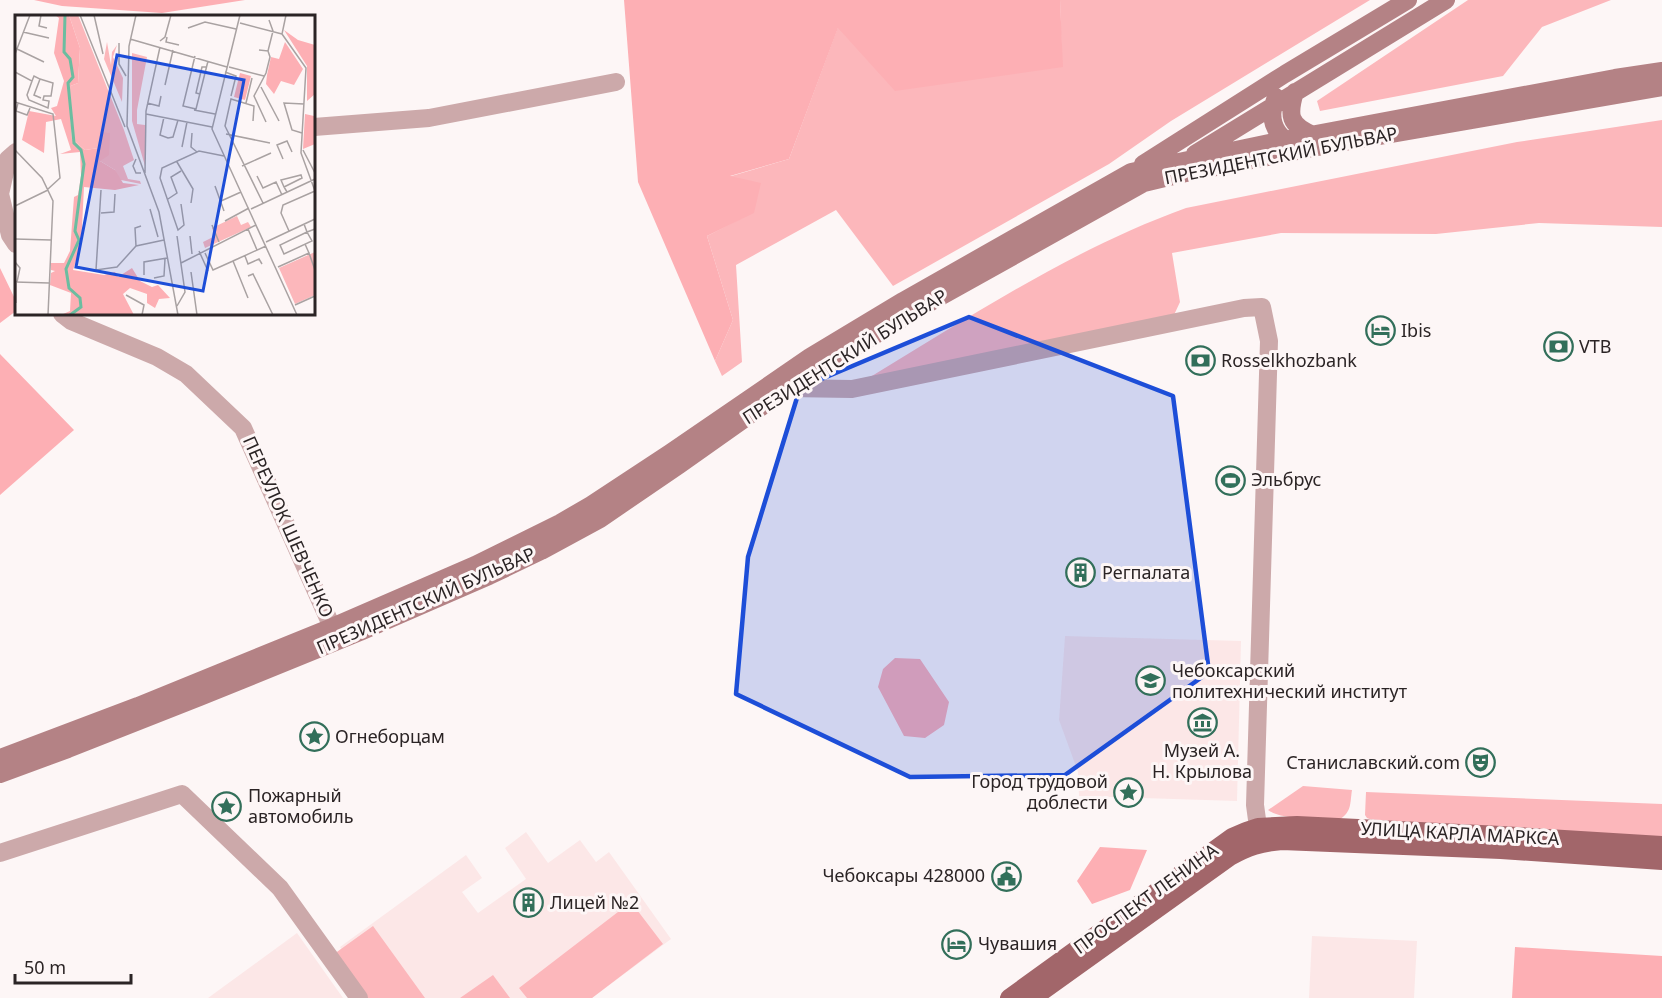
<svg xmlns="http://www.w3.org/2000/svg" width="1662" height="998" viewBox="0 0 1662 998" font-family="'Noto Sans',sans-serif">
<rect width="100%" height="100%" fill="#fdf6f6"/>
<path fill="#fce7e7" d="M1065,636L1241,641L1237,801L1079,796L1078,772L1059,720Z
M526,832L548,863L580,840L596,862L609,852L671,939L592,998H376L340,947L466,855L482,878L462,892L478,913L526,879L505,848Z
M297,933L343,998H208Z
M1312,936L1417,941L1414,998H1309Z"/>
<path fill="#fcb7bb" d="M1060,0H1370L1171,121L1109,164L893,286L836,210L736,265L742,362L722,376L715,361L733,320L707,236L754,212L728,177L789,159L838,27L1062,67Z
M1468,0H1611L1542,27L1503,76L1320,111L1317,101Z
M1662,120V227L1539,223L1436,234L1281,233L1172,253L1180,302L1174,315L867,379C970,317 1072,249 1186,208L1517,142Z
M1303,786L1352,790C1350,802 1352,812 1340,819C1320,818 1283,821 1268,810Z
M1366,792L1662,804V837L1372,820L1367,818L1365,815Z
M631,902L663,944L592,998H527L519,988Z
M373,926L425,998H366L334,954Z
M493,975L510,998H460Z"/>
<path fill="#fdafb4" d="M34,0H245L162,13L62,6Z
M624,0H1060L1063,67L895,91L838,28L789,159L730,176L761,183L754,213L707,236L733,320L715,361L638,182Z
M0,268L16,301V311L0,323Z
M0,354L74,430L0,495Z
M895,658L920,659L949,702L944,725L925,738L904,736L878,687L883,669Z
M1100,847L1147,850L1130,890L1092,904L1077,881Z
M1515,947L1662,956V998H1512Z"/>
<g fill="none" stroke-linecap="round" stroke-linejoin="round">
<path stroke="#cca9aa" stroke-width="18" d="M314,127L429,118L616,82
M16,152L8,159L0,194L10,235L16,244
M62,314L71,321L157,357L186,374L243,428L332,627
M788,388L852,389L1244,308L1262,307L1269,341L1255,805L1258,827
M0,853L182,794L280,888L359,998"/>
<path stroke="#b48285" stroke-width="18" d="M1295,92C1288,115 1289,125 1313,135
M1276,97C1268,117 1273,134 1292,144
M1195,154L1446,0
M1143,164L1285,74L1408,0
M0,758L138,706L332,627L475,565L560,523L591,505L670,453L810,357L903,301L1131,172L1284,140L1615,78L1662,71
M0,774L68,749L200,697L360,632L489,576L541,551L600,519L679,465L788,388L913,312L1144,183L1186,173L1328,145L1662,87"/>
<path stroke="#a2666a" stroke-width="18" d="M1009,998L1232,837L1246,831L1258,827L1297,825L1501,835L1662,845
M1033,998L1230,857C1248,847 1260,843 1282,841L1501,850L1662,861"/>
</g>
<path fill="#1d4ed8" fill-opacity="0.2" stroke="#1d4ed8" stroke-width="4.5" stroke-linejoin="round" d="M969,317L1173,396L1209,672L1065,775L910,777L736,694L748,557L800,388Z"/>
<defs>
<symbol id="hotel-ring" viewBox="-11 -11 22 22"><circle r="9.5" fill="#fdf6f6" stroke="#326f5a" stroke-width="1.5"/><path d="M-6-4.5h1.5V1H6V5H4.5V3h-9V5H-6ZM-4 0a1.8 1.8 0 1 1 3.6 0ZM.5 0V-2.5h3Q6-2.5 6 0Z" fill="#326f5a"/></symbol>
<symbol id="bank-ring" viewBox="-11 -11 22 22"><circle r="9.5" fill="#fdf6f6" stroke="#326f5a" stroke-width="1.5"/><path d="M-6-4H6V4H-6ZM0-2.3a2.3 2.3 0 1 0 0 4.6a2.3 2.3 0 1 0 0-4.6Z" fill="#326f5a"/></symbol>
<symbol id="stadium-ring" viewBox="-11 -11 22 22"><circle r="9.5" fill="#fdf6f6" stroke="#326f5a" stroke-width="1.5"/><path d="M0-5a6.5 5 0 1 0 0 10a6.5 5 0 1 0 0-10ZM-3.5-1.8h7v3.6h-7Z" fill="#326f5a"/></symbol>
<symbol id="building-ring" viewBox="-11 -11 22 22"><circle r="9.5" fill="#fdf6f6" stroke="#326f5a" stroke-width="1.5"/><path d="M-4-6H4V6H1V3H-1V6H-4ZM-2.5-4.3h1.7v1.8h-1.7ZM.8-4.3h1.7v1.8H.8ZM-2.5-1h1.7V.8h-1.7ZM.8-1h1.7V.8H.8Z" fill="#326f5a"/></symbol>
<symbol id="university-ring" viewBox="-11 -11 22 22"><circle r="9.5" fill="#fdf6f6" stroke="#326f5a" stroke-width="1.5"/><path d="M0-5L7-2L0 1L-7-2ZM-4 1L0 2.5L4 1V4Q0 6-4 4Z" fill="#326f5a"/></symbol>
<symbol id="museum-ring" viewBox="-11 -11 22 22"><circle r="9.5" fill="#fdf6f6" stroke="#326f5a" stroke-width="1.5"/><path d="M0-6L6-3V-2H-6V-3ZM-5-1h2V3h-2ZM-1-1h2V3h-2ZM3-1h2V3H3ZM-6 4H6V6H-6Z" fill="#326f5a"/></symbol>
<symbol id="sight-ring" viewBox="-11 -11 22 22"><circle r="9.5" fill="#fdf6f6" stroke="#326f5a" stroke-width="1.5"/><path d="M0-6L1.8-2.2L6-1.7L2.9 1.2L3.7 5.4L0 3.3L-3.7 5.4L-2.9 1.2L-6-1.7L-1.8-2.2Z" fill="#326f5a"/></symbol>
<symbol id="theatre-ring" viewBox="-11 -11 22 22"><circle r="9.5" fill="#fdf6f6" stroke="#326f5a" stroke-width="1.5"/><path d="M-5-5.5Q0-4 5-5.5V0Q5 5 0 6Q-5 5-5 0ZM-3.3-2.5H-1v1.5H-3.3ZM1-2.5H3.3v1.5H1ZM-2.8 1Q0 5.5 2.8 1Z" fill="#326f5a"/></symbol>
<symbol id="civic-ring" viewBox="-11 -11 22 22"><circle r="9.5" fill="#fdf6f6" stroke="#326f5a" stroke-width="1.5"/><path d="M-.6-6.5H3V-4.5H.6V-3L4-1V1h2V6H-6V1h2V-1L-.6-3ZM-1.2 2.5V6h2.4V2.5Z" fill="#326f5a"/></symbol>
</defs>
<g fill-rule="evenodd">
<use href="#hotel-ring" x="1364" y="314" width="33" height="33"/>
<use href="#bank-ring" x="1542" y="330" width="33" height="33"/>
<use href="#bank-ring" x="1184" y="344" width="33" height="33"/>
<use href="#stadium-ring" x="1214" y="464" width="33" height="33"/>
<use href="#building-ring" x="1064" y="556" width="33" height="33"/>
<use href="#university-ring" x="1134" y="664" width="33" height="33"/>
<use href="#museum-ring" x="1186" y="706" width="33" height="33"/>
<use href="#sight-ring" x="298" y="720" width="33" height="33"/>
<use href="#theatre-ring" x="1464" y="746" width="33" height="33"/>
<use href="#sight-ring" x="1112" y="776" width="33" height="33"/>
<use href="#sight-ring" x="210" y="790" width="33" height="33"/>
<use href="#civic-ring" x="990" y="860" width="33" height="33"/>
<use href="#building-ring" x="512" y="886" width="33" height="33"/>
<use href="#hotel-ring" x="940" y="928" width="33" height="33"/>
</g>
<g text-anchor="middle" stroke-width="6" stroke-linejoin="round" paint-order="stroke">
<g font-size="18" fill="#2b2425" stroke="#fdf6f6">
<text transform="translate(1281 156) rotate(-11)" y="6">ПРЕЗИДЕНТСКИЙ БУЛЬВАР</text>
<text transform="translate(845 357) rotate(-32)" y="6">ПРЕЗИДЕНТСКИЙ БУЛЬВАР</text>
<text transform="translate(288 527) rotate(66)" y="6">ПЕРЕУЛОК ШЕВЧЕНКО</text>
<text transform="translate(426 601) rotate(-24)" y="6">ПРЕЗИДЕНТСКИЙ БУЛЬВАР</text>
<text transform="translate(1460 834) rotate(3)" y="6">УЛИЦА КАРЛА МАРКСА</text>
<text transform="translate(1146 899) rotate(-36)" y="6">ПРОСПЕКТ ЛЕНИНА</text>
</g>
<g font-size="18" fill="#2b2425" stroke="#fdf6f6" text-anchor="start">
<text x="1401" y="337">Ibis</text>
<text x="1579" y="353">VTB</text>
<text x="1221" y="367">Rosselkhozbank</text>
<text x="1251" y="486">Эльбрус</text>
<text x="1102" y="579">Регпалата</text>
<text x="1172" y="677">Чебоксарский<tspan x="1172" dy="21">политехнический институт</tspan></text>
<text x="335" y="743">Огнеборцам</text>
<text x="1202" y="757" text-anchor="middle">Музей А.<tspan x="1202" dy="21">Н. Крылова</tspan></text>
<text x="1460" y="769" text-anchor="end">Станиславский.com</text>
<text x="1108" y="788" text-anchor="end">Город трудовой<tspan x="1108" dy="21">доблести</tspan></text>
<text x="248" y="802">Пожарный<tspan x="248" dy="21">автомобиль</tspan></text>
<text x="985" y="882" text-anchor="end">Чебоксары 428000</text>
<text x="550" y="909">Лицей №2</text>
<text x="978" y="950">Чувашия</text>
</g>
</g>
<g transform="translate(15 15)">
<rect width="300" height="300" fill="#fdf6f6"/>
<path d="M54,0H63L109,115L119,145L108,151L113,164L125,166L126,169L101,164L100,155L85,146L84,133L70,135L57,124L53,72L63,68L65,33ZM92,27L96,50L97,37L102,30L98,42L108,63L107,87L89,44ZM117,38L132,42L122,95V109L130,110V151L117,106ZM222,201L226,210L233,207L236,212L190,233L188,227L200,221L197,213ZM300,237V280L280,289L264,253Z" fill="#fcb7bb"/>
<path d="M40,0H54L65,33L63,68L53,72L57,124L70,135L84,133L85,117L95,118L94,140L85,146L100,155L108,168L124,170L100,175L69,172L66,231L58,255L89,260L100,257L103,262L117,253L125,266L137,272L143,270L155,283L144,284L140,293L132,288V279L115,273L108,279L119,300H46L55,296L56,278L35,270L36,258L40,256L36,255V248H49L55,236L59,182L63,180L66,161L65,137L45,139L56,135L46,104L31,107L29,138L7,125L14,96L41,101L36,93L42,91L49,66L39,38L44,3ZM269,15L283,25L300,30V79L292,86V51ZM270,27L288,54L279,70L266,66L259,79L251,69L252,60L256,42L264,44ZM225,58L236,61L230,85L219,82ZM300,94V129L288,134L290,99L299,101Z" fill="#fdafb4"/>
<path fill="none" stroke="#6bbda0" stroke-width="3" d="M50,0L49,37L55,44L58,62L53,68L59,128L66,135L69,149L60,216L64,225L51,254L54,273L65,283L66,292L55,300"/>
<path fill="none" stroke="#a9a2a2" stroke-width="1.5" d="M26,0L24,11L32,13M65,0L110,112M79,0L88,39M121,0L114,31L112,111L144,197L163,300M225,0L197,114L282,300M271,0L267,19L291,53L286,138L300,176M225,8L267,19M173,13L190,7L221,14M8,17L34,23M152,22L151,27L164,30M115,24L212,52M145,26L150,22L156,0M104,28V49L111,61M0,33L29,47M244,35L253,36L258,16L254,5M0,39L15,0M180,41L168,91L181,94L193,46M214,52L249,61M0,57L17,66L12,80L14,85L33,93L34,86L28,85L29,81H36L38,68L25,64M210,57L221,61L216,81M17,66L19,61L25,64L19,80L26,83M150,70L158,35M246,72L264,106M185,79L181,78L187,52H192M0,87L38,99L45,163L33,174M3,88L1,96L12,100L15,93M132,88L144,91L146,81M231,88L237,63M179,95L200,99M131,99L197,112M149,102L145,120L153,123L158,122L163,105M238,106L239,91L216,84L210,111L248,188M251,107L239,81L251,58L255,42L253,36M177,118L176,132L182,137M287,118L277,115L269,88L289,89M211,119L255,128M167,132L172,107M0,135L27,163L38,186L33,300M288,135L300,158M121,144L118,151L121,158H126M268,144L262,130L272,126L277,137M162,147L178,174L176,188M227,151L256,138M130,158L131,96L145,32M242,161L248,173L261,167L267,180M200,171L209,196M269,172L287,163L286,160L266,165L269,172L272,177M86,175L81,255L102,252L121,231L149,225M153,184L162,178L156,162L166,156M206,186L226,177M166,189L169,210L163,215L145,163L147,153L184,136L209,141M0,191L33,175M135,194L143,222M236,194L300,164M86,198L99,197L100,179M210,206L234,193M289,209L292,217L297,226L269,239L265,230L292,217L300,214M197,210L204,227M233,214L242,235M274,216L266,198L268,190L300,176M162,221L170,277L162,291M175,221L177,239M0,224L36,225M251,227L300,204M121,231L120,213L126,211M184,236L193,256M190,238L198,255L218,246M294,238L300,255M230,241L233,249L244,244L247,249M0,247L5,253L2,267M166,248L241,210M263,252L294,238L290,229M176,257L182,300M129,260V247L152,243M233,261L238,259L258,300M139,263L149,261L150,244M0,267L34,268M1,267V288M111,280L129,290L127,300M233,283L218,246L251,231M280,290L300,281"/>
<path fill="#1d4ed8" fill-opacity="0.15" stroke="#1d4ed8" stroke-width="3" d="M102,40L229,65L188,276L61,252Z"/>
<rect width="300" height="300" fill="none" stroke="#2b2425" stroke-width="3"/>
</g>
<path d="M15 974v9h116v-9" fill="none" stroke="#2b2425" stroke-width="3"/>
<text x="24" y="974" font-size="18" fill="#2b2425" stroke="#fdf6f6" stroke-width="4.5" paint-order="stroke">50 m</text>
</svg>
